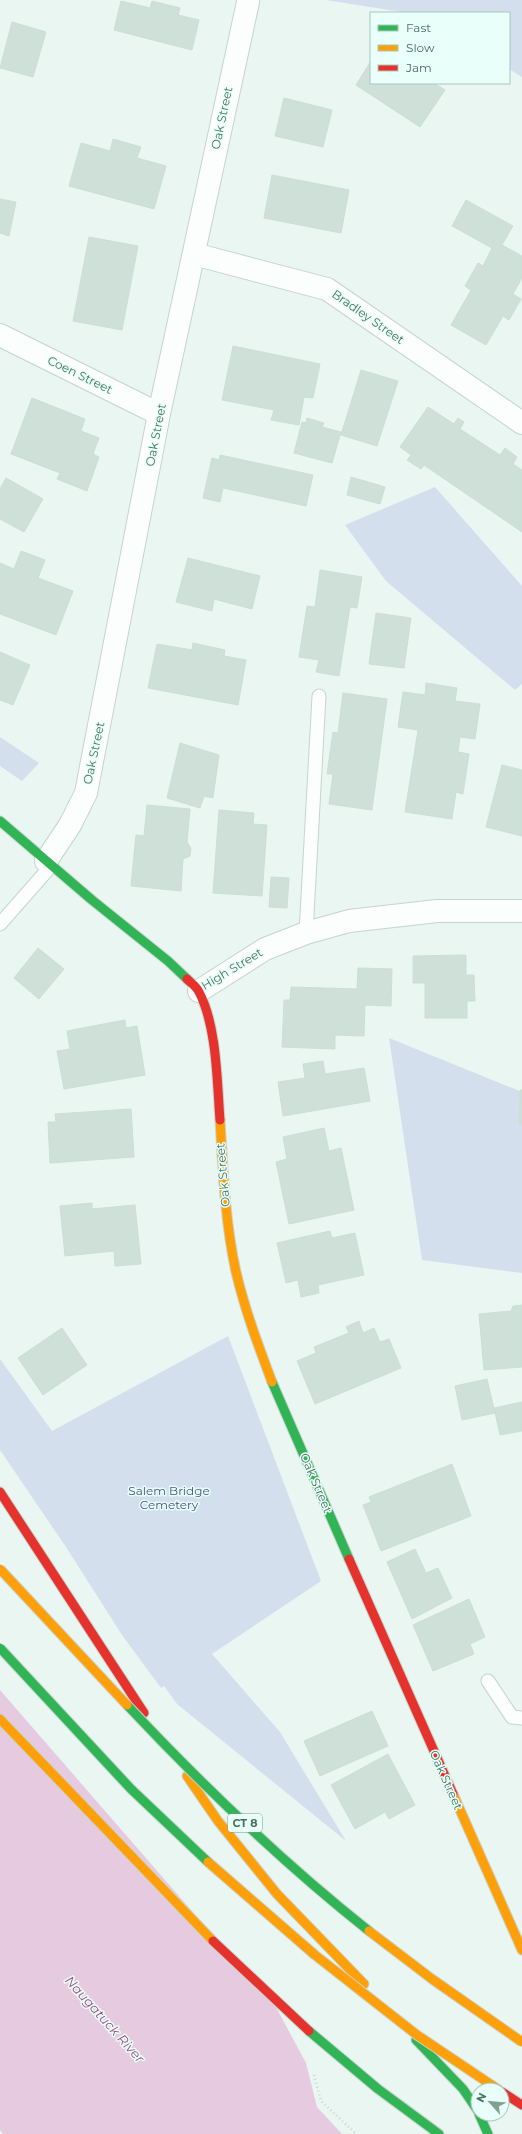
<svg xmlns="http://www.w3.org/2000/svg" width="522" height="2134" viewBox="0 0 522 2134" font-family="Montserrat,sans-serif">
<rect width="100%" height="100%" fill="#e9f6f2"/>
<path fill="#d4dfed" d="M326,0H522V77L509,69V13H408Z
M435,487L522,586V684L515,690L386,581L345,525Z
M0,737L39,763L22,781L0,766Z
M389,1038L522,1092V1273L422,1260Z
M228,1336L321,1581L212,1654L280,1732L346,1841L177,1704L164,1686L161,1688L122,1635L66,1547L0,1450V1359L52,1431Z"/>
<path fill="#e6cbe0" d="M0,1690L277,2009L306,2063L317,2107L342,2134H3L0,2130Z"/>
<path fill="#cee0d8" stroke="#cbdfd6" d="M121,1L150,8L152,1L180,8L178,15L199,20L192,50L114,30Z
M12,22L46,32L33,77L0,68Z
M371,61V83H434L445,90L420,127L356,85Z
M284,98L332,110L323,147L275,136Z
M113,139L141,147L137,158L166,166L154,209L69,186L81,143L110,151Z
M272,175L349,190L341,233L264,218Z
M0,199L16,202L9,236L0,233Z
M466,200L513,226L502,245L522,256V278L513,294L521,299L509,320L503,316L486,345L451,325L471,290L465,286L478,263L483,266L492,248L452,226Z
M89,237L138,246L122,330L73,321Z
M233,346L320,364L313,398L304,397L299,425L271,420L274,410L222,400Z
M361,370L398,381L377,446L341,435Z
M32,398L85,419L81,431L99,438L93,454L99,457L87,491L57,479L60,473L11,454Z
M428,407L454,424L458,418L464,422L460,429L500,455L505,448L517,457L513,464L522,470V532L424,465L421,469L407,460L411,455L400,447Z
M307,418L324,423L322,427L341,432L332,463L294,453L302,422L306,423Z
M220,455L313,475L306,506L223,488L220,502L203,498L212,458L219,460Z
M351,477L385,487L380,504L347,495Z
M6,478L43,499L24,532L0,519V489Z
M21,551L45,560L38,578L73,591L56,635L0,614V563L14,569Z
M188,558L260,576L252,609L214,599L212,611L176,602Z
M320,570L362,577L357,608L350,607L339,676L316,672L319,660L299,657L307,606L315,607Z
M376,613L411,618L404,668L369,664Z
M193,643L225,650L224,656L246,660L238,705L148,688L157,644L192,650Z
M0,652L30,665L13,705L0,700Z
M426,683L457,688L455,701L480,704L475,739L460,737L458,752L469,754L463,794L456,792L452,819L405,812L418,730L398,727L403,692L425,695Z
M343,693L387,699L372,810L329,804L333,774H327L333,732L338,733Z
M180,743L219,755L213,798L204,796L200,808L167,798Z
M502,765L522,770V836L486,827Z
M147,805L190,809L187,842L191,848L190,856L183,859L181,891L131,886L136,835L144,836Z
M219,810L254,813L253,824L267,825L262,896L213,893Z
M271,877L289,878L287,908L269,907Z
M38,948L64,969L39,999L14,978Z
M466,955V975H474L475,1001H467V1018H425V983H413V956Z
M358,968L392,969L391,1006L365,1005L364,1036L335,1035V1049L282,1047L284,1000H290L291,987L357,989Z
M125,1020L126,1028L137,1026L145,1075L64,1089L57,1051L70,1049L67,1031Z
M323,1061L325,1074L364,1068L370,1101L283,1116L278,1082L305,1078L303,1064Z
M520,1090H522V1125H519Z
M131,1109L134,1157L50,1163L48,1122H56L55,1114Z
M324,1128L329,1151L341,1148L354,1210L289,1224L276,1162L287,1159L283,1137Z
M92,1203V1209L135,1205L141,1264L115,1266L114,1251L65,1256L60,1206Z
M330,1231L332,1238L355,1233L364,1275L318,1285L319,1293L301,1297L298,1280L286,1283L277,1243Z
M522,1305V1367L484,1370L479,1314L511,1311L513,1306Z
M359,1321L363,1333L374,1328L380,1342L389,1339L401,1368L315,1404L297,1361L316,1353L314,1347L349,1333L346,1327Z
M62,1328L87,1365L43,1395L18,1358Z
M487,1379L495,1413L462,1420L455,1386Z
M522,1402V1431L500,1435L494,1408Z
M452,1464L471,1516L381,1551L363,1505L371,1502L369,1497Z
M415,1549L426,1573L438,1568L452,1598L412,1619L387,1562Z
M469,1599L485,1637L470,1644L474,1654L433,1671L413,1625Z
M372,1711L388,1746L320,1776L304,1741Z
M388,1754L415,1805L389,1819L385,1812L355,1829L331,1785Z"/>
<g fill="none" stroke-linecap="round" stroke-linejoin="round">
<defs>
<path id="lane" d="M0,924L51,866
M306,933L319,696
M488,1681L512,1717L522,1718"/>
<path id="street" d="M194,254L327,289L522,423
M0,335L159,414
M46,861L70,825L86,793L159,414L248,2
M199,991L265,949L306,933L349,921L437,911H522"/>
<path id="fast" d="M0,821L92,900L168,961L187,979
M272,1382L349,1559
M309,2031L378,2089L439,2134
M416,2040L463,2089L478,2111
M479,2114L488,2134"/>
<path id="slow" d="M220,1120C223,1170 225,1222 236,1272C245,1310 258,1345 272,1382
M0,1719L213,1941
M187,1776L218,1821L277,1894L364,1984
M453,1794L522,1950"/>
<path id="jam" d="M187,979C191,983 197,987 199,992C217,1026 217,1082 220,1120
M0,1492L144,1713
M349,1559L453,1794
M213,1941L309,2031
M502,2092L522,2105"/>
</defs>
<use href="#lane" stroke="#c6d4ce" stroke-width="15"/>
<use href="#street" stroke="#c6d4ce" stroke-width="24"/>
<use href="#fast" stroke="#c6d4ce" stroke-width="11"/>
<use href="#slow" stroke="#c6d4ce" stroke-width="11"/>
<use href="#jam" stroke="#c6d4ce" stroke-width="11"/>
<path stroke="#c9d7d0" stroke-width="2.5" stroke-dasharray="1 3" stroke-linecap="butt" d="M314,2075L321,2101L356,2134"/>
<use href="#lane" stroke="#fcfefd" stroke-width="13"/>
<use href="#street" stroke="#fcfefd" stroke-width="22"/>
<use href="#fast" stroke="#30b455" stroke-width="9"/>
<use href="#slow" stroke="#ff9f0a" stroke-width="9"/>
<use href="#jam" stroke="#e5322d" stroke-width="9"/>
<defs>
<path id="fast-bridge" d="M0,1648L131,1789L208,1862
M127,1705C203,1786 282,1862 369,1931"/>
<path id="slow-bridge" d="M0,1569L127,1705
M208,1862L315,1955L417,2035L499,2090
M369,1931L432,1979L522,2042"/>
</defs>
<use href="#fast-bridge" stroke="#c5d5cd" stroke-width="11" stroke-linecap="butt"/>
<use href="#slow-bridge" stroke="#c5d5cd" stroke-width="11" stroke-linecap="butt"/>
<use href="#fast-bridge" stroke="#30b455" stroke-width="9"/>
<use href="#slow-bridge" stroke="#ff9f0a" stroke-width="9"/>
</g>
<g text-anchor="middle" stroke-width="3" stroke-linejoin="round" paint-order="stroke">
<rect fill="#e9fff9" stroke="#799d8c" stroke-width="1" x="228" y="1814" width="34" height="18" rx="3"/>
<g font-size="11" font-weight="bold" fill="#49735d">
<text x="245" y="1827">CT 8</text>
</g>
<g font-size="12" fill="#49735d" stroke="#e9fff9">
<text transform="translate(222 118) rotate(-78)" y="4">Oak Street</text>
<text transform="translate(368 317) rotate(35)" y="4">Bradley Street</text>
<text transform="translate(80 375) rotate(26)" y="4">Coen Street</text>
<text transform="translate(156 435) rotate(-79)" y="4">Oak Street</text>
<text transform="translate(94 753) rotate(-78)" y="4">Oak Street</text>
<text transform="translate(232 969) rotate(-31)" y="4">High Street</text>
<text transform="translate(223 1175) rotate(-95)" y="4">Oak Street</text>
<text transform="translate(316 1483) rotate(67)" y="4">Oak Street</text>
<text transform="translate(446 1780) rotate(66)" y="4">Oak Street</text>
</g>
<g font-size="12" fill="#475285" stroke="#e9fff9">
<text x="169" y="1495">Salem Bridge<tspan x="169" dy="14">Cemetery</tspan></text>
</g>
<g font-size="13" font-style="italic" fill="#9b4c86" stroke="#e9fff9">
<text transform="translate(105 2019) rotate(48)" y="5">Naugatuck River</text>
</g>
</g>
<rect x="370" y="12" width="140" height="72" fill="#e9fff9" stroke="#a9c7bb"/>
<rect x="378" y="25" width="20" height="6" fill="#30b455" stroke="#a9c7bb"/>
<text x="406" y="32" font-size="12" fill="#49735d">Fast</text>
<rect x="378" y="45" width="20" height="6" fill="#ff9f0a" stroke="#a9c7bb"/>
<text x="406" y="52" font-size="12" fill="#49735d">Slow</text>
<rect x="378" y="65" width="20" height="6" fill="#e5322d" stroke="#a9c7bb"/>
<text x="406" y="72" font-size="12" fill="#49735d">Jam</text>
<g transform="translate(490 2102) rotate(297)"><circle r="19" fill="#e9fff9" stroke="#a9c7bb"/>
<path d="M0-3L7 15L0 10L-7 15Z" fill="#81a191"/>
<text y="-6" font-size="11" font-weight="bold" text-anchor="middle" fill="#49735d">N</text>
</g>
</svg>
